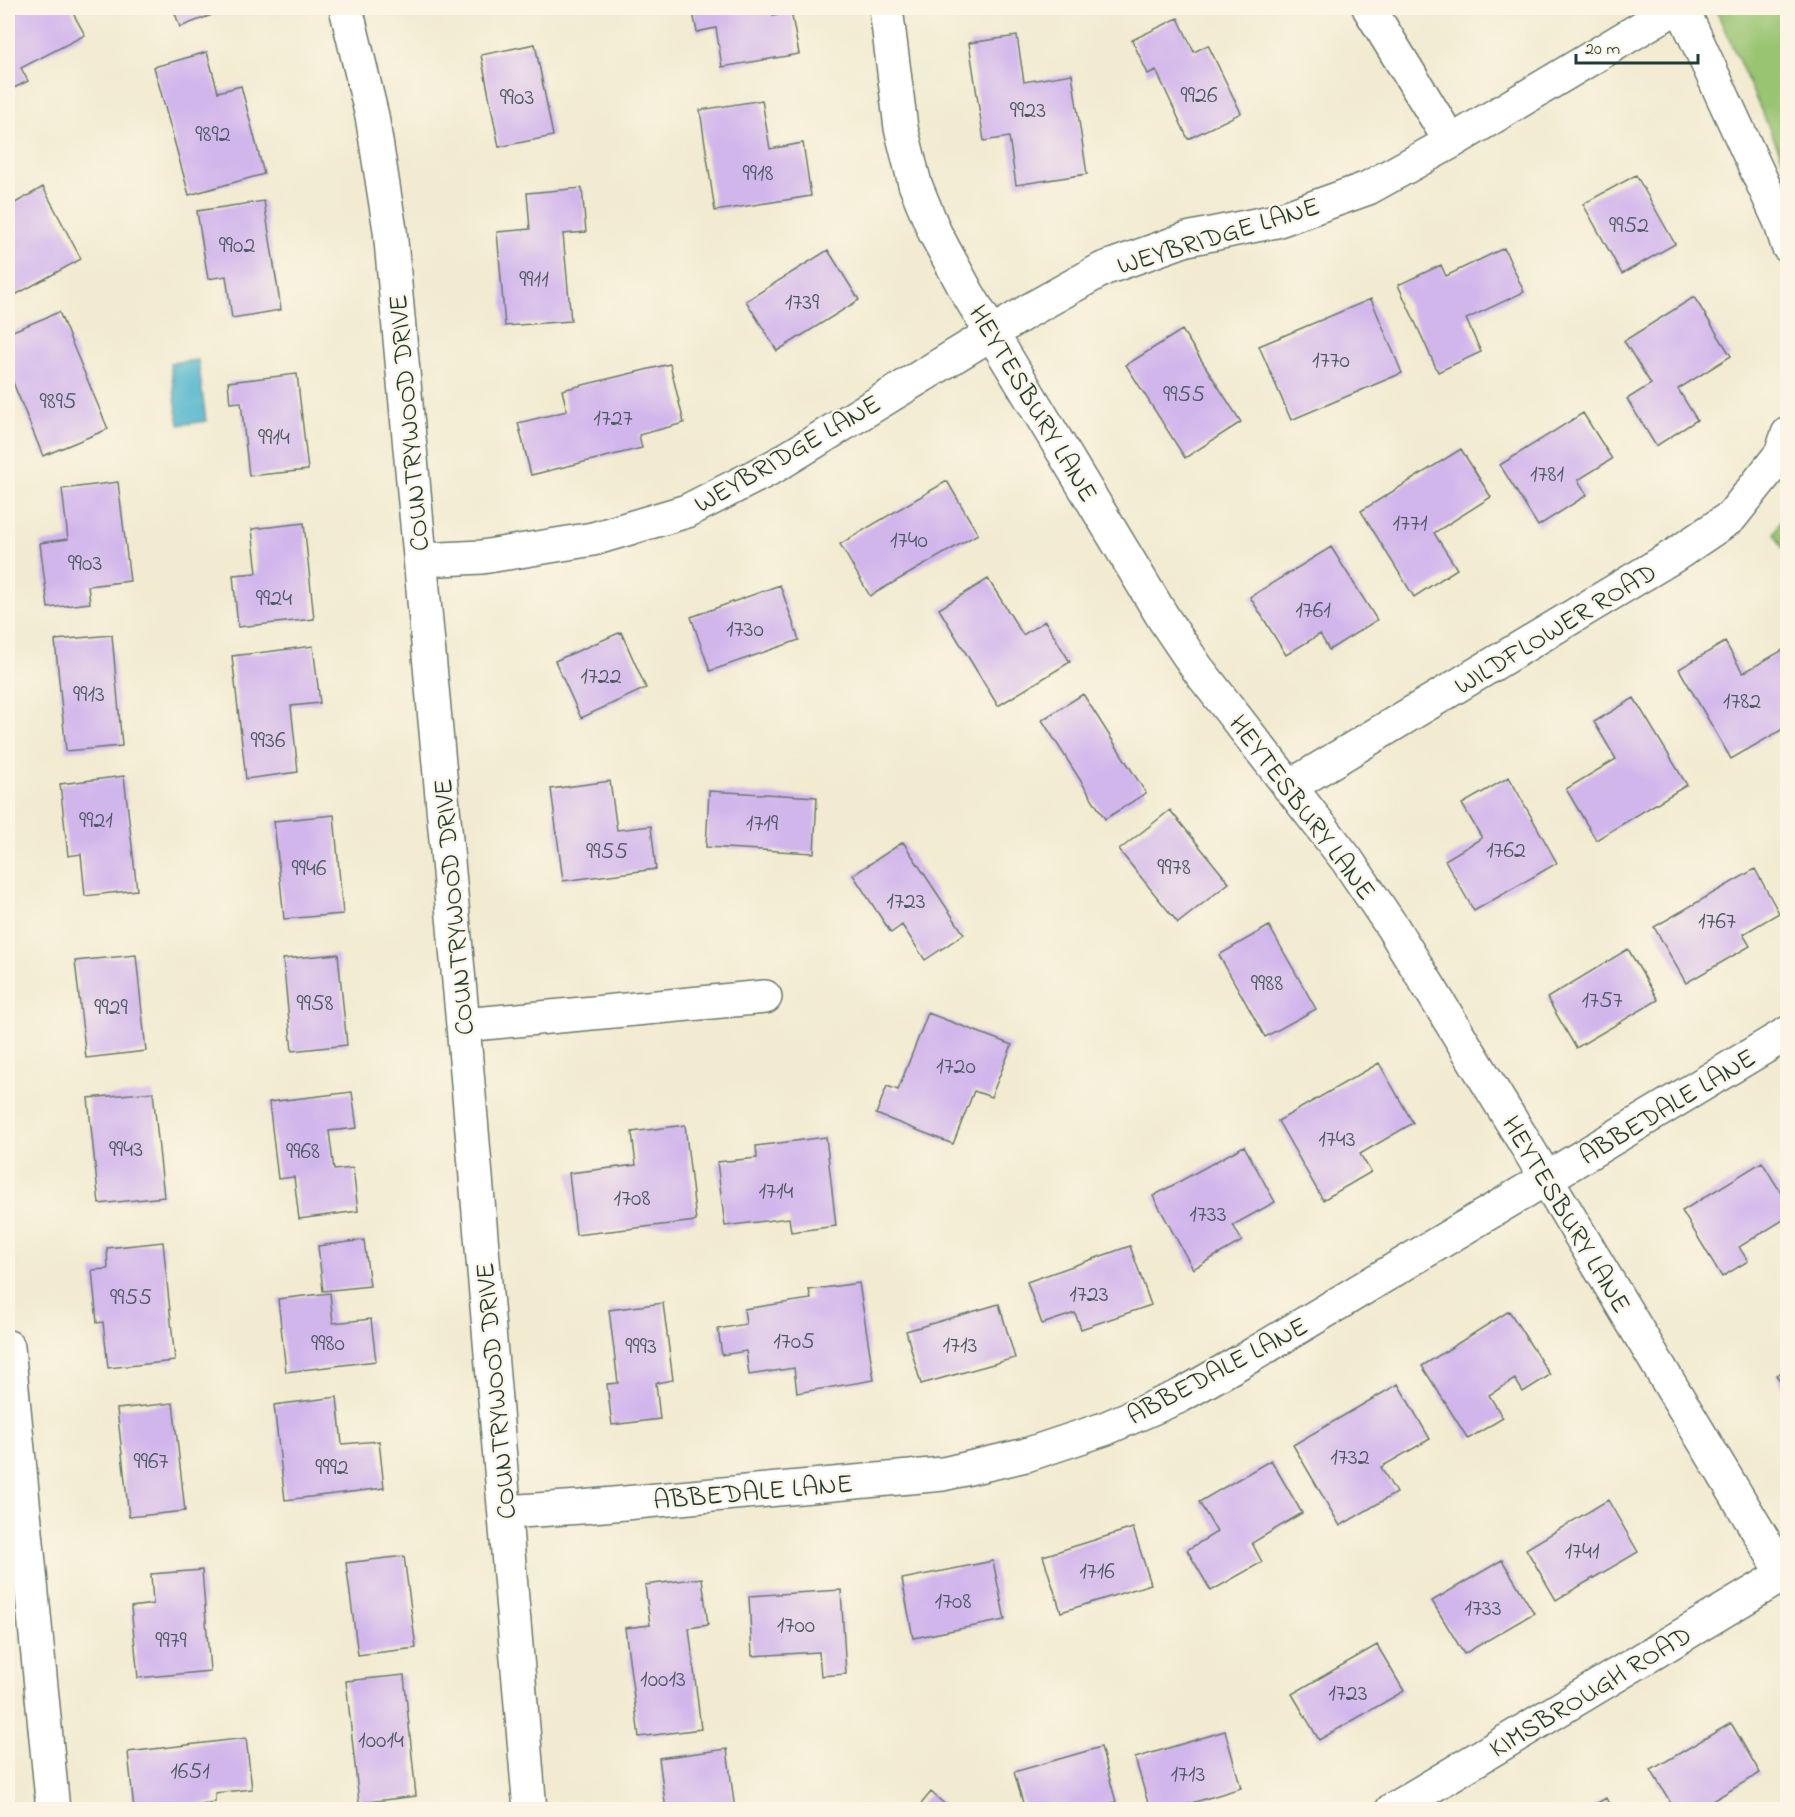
<svg xmlns="http://www.w3.org/2000/svg" width="1795" height="1817" viewBox="0 0 1795 1817" font-family="'Indie Flower',sans-serif">
<rect width="100%" height="100%" fill="#fcf5e5"/>
<filter id="ink" filterUnits="userSpaceOnUse"><feTurbulence type="fractalNoise" baseFrequency=".0167" numOctaves="2"/><feDisplacementMap in="SourceGraphic" scale="12" xChannelSelector="R" yChannelSelector="G"/><feConvolveMatrix kernelMatrix="1 2 1 2 8 2 1 2 1" color-interpolation-filters="sRGB"/></filter>
<filter id="wash" filterUnits="userSpaceOnUse"><feTurbulence type="fractalNoise" baseFrequency=".008" numOctaves="4" result="noise"/><feDisplacementMap in="SourceGraphic" scale="24" xChannelSelector="R" yChannelSelector="G"/><feGaussianBlur stdDeviation="1.35" result="paint"/><feColorMatrix in="noise" values="0 0 0 0 0 0 0 0 0 0 0 0 0 0 0 0 0 1.4 0 .05"/><feComposite in="paint" operator="in"/></filter>
<g filter="url(#wash)">
<rect width="100%" height="100%" fill="#f2ebd1"/>
<path fill="#99c472" stroke="#5c8053" stroke-width="1.5" d="M1715,8H1787V168Z
M1787,510L1788,556H1787L1774,533Z"/>
<path fill="#4eb4cc" stroke="#367880" stroke-width="1.5" d="M198,360L206,421L179,425L170,363Z"/>
<g id="blocks">
<path fill="#d1b6ec" d="M8,8H70L85,35L21,68L28,81L8,91Z
M173,8H230L180,27Z
M692,8H772L773,15L791,11L799,54L722,67L716,28L697,32Z
M1178,18L1194,52L1208,45L1241,113L1188,139L1156,70L1148,74L1132,40Z
M1017,36L1024,82L1072,74L1087,174L1016,185L1009,137L984,141L969,43Z
M535,44L553,136L499,147L481,55Z
M207,52L218,92L241,86L264,174L189,195L154,67Z
M762,100L770,149L803,143L811,196L715,211L700,110Z
M1636,175L1675,244L1622,274L1583,204Z
M43,187L81,259L8,299V207Z
M582,188L586,232L563,234L571,321L505,326L497,232L530,229L527,193Z
M264,201L281,310L232,318L226,276L208,279L197,211Z
M1504,248L1524,292L1466,319L1481,352L1438,372L1398,285L1441,265L1446,276Z
M828,250L859,300L777,351L746,301Z
M1694,297L1731,356L1678,389L1697,420L1656,446L1627,399L1651,384L1624,341Z
M1371,299L1402,373L1291,420L1259,346Z
M59,312L108,429L43,456L8,370V333Z
M1182,330L1241,422L1185,458L1126,365Z
M670,364L684,423L639,435L642,448L531,475L518,423L567,411L562,390Z
M297,374L308,470L249,476L241,402L230,403L228,382Z
M1583,413L1612,459L1578,480L1587,495L1538,526L1500,465Z
M1461,449L1491,497L1434,533L1457,569L1414,597L1361,511Z
M947,481L978,534L870,596L840,544Z
M118,482L130,581L88,586L90,603L48,608L40,543L68,539L62,489Z
M304,523L314,619L238,627L233,575L257,573L252,529Z
M1331,547L1377,620L1329,650L1320,634L1286,655L1250,597Z
M988,579L1023,635L1045,621L1070,662L998,706L939,609Z
M780,585L799,640L710,671L691,617Z
M621,632L646,688L581,718L555,661Z
M112,635L122,746L66,751L55,640Z
M1725,642L1743,673L1788,647V726L1731,759L1679,669Z
M313,646L320,703L291,706L298,772L246,779L232,656Z
M1083,694L1146,793L1105,819L1042,720Z
M1634,698L1687,785L1596,840L1566,789L1616,759L1594,722Z
M124,776L137,890L85,896L81,854L68,856L60,784Z
M1509,777L1557,863L1474,911L1445,860L1482,838L1462,804Z
M610,781L617,830L651,826L656,869L563,881L551,789Z
M709,791L817,797L814,853L706,847Z
M1170,810L1229,883L1178,923L1119,850Z
M334,815L343,914L284,919L274,821Z
M903,842L964,934L925,960L902,925L891,933L853,875Z
M1755,869L1779,913L1743,934L1750,946L1686,983L1654,927Z
M1269,926L1316,1009L1265,1037L1219,955Z
M1628,949L1658,1000L1576,1048L1547,998Z
M338,954L347,1045L292,1051L283,959Z
M136,955L146,1051L86,1058L75,961Z
M928,1013L1012,1045L991,1097L974,1091L953,1144L876,1114L887,1086L898,1090Z
M1379,1063L1413,1123L1360,1154L1371,1172L1323,1200L1278,1121Z
M153,1092L164,1197L99,1204L88,1098Z
M352,1092L357,1128L329,1131L334,1170L353,1168L358,1211L299,1219L294,1177L278,1179L269,1102Z
M685,1125L696,1221L576,1235L569,1173L636,1165L632,1132Z
M826,1137L836,1226L791,1232L789,1218L725,1226L717,1162L757,1158L756,1146Z
M1244,1146L1275,1202L1233,1225L1242,1241L1193,1269L1153,1196Z
M1762,1162L1788,1204V1217L1739,1247L1748,1261L1722,1277L1682,1211Z
M364,1240L370,1286L323,1291L318,1246Z
M163,1242L175,1361L108,1368L103,1322L97,1323L92,1270L108,1269L107,1248Z
M1130,1246L1151,1305L1081,1329L1075,1313L1042,1324L1027,1282Z
M859,1283L874,1380L797,1393L794,1368L749,1375L746,1351L722,1355L718,1329L746,1324L744,1309L811,1299L809,1290Z
M330,1293L333,1323L371,1319L376,1361L286,1372L278,1299Z
M663,1303L673,1380L656,1383L660,1419L612,1425L607,1384L618,1383L609,1310Z
M999,1304L1015,1358L921,1384L906,1331Z
M1509,1311L1550,1375L1523,1392L1515,1379L1489,1395L1503,1418L1468,1439L1422,1366Z
M1788,1369V1395L1776,1375Z
M1398,1384L1430,1439L1381,1467L1396,1493L1340,1526L1293,1445Z
M337,1397L342,1444L379,1441L384,1488L285,1500L274,1405Z
M173,1403L185,1511L129,1517L117,1409Z
M1271,1460L1302,1513L1252,1543L1262,1562L1211,1591L1187,1550L1217,1532L1199,1502Z
M1608,1500L1638,1552L1556,1600L1526,1549Z
M1133,1528L1151,1584L1061,1612L1043,1556Z
M404,1556L416,1648L358,1655L346,1563Z
M1502,1560L1534,1613L1464,1654L1432,1601Z
M993,1561L1005,1620L913,1638L902,1579Z
M202,1570L210,1671L138,1678L131,1607L153,1604L151,1574Z
M702,1578L708,1625L689,1628L701,1729L639,1737L625,1628L650,1625L645,1585Z
M841,1590L846,1674L821,1676L819,1652L752,1656L749,1596Z
M1377,1645L1404,1691L1319,1740L1292,1694Z
M404,1675L416,1796L359,1803L346,1681Z
M1731,1723L1760,1773L1697,1810H1675L1651,1770Z
M1225,1731L1241,1788L1169,1810H1150L1135,1758Z
M246,1738L252,1789L215,1793V1802L157,1810H134L128,1752Z
M1101,1747L1116,1802L1090,1810H1025L1014,1772Z
M727,1749L735,1810H666L659,1758Z
M931,1792L951,1810H916Z
M1606,1798L1612,1810H1585Z"/>
</g>
</g>
<g filter="url(#ink)">
<use href="#blocks" fill-opacity="0" stroke="#697a6b" stroke-width="1.5"/>
<g fill="none" stroke-linecap="round" stroke-linejoin="round">
<defs>
<path id="minor" d="M346,8L372,116L390,230L463,1025L530,1810
M886,8L901,128L915,184L935,233L968,294L1164,619L1197,668L1347,860L1393,928L1520,1135L1788,1581
M1369,8L1451,142
M1682,8L1780,221L1788,246
M421,560L482,557L593,539L687,511L775,466L1028,311L1103,269L1187,239L1276,221L1368,188L1451,142L1675,8
M1289,787L1675,555L1731,517L1781,454L1788,434
M463,1025L765,997
M8,1347L53,1810
M505,1512L581,1507L943,1474L1026,1455L1104,1429L1180,1396L1254,1354L1788,1033
M1392,1810L1788,1572"/>
</defs>
<use href="#minor" stroke="#697a6b" stroke-width="36"/>
<use href="#minor" stroke="#fff" stroke-width="33"/>
</g>
</g>
<g text-anchor="middle" stroke-width="4.5" stroke-linejoin="round" paint-order="stroke">
<g font-size="24" fill="#4c5b62">
<text x="1199" y="102">9926</text>
<text x="517" y="104">9903</text>
<text x="1028" y="117">9923</text>
<text x="213" y="141">9892</text>
<text x="758" y="180">9918</text>
<text x="1629" y="232">9952</text>
<text x="237" y="252">9902</text>
<text x="534" y="286">9911</text>
<text x="802" y="309">1739</text>
<text x="1331" y="367">1770</text>
<text x="1184" y="401">9955</text>
<text x="58" y="408">9895</text>
<text x="613" y="425">1727</text>
<text x="274" y="444">9914</text>
<text x="1547" y="481">1781</text>
<text x="1410" y="530">1771</text>
<text x="909" y="547">1740</text>
<text x="85" y="570">9903</text>
<text x="274" y="605">9924</text>
<text x="1313" y="617">1761</text>
<text x="745" y="636">1730</text>
<text x="601" y="683">1722</text>
<text x="89" y="701">9913</text>
<text x="1742" y="708">1782</text>
<text x="268" y="747">9936</text>
<text x="96" y="827">9921</text>
<text x="762" y="830">1719</text>
<text x="1506" y="857">1762</text>
<text x="607" y="858">9955</text>
<text x="1174" y="874">9978</text>
<text x="309" y="875">9946</text>
<text x="906" y="908">1723</text>
<text x="1717" y="928">1767</text>
<text x="1267" y="990">9988</text>
<text x="1602" y="1007">1757</text>
<text x="315" y="1010">9958</text>
<text x="111" y="1014">9929</text>
<text x="956" y="1073">1720</text>
<text x="1337" y="1146">1743</text>
<text x="126" y="1156">9943</text>
<text x="303" y="1158">9968</text>
<text x="776" y="1198">1714</text>
<text x="632" y="1205">1708</text>
<text x="1208" y="1221">1733</text>
<text x="1089" y="1301">1723</text>
<text x="131" y="1304">9955</text>
<text x="794" y="1348">1705</text>
<text x="328" y="1350">9980</text>
<text x="960" y="1352">1713</text>
<text x="641" y="1353">9993</text>
<text x="1350" y="1464">1732</text>
<text x="151" y="1468">9967</text>
<text x="332" y="1474">9992</text>
<text x="1582" y="1558">1741</text>
<text x="1097" y="1578">1716</text>
<text x="953" y="1608">1708</text>
<text x="1483" y="1615">1733</text>
<text x="796" y="1632">1700</text>
<text x="171" y="1647">9979</text>
<text x="663" y="1686">10013</text>
<text x="1348" y="1700">1723</text>
<text x="381" y="1747">10014</text>
<text x="190" y="1778">1651</text>
<text x="1188" y="1781">1713</text>
</g>
<g font-size="27" fill="#1f3d34" stroke="#fcf5e5">
<text transform="translate(1218 235) rotate(-17)" y="9">WEYBRIDGE LANE</text>
<text transform="translate(1034 403) rotate(59)" y="9">HEYTESBURY LANE</text>
<text transform="translate(408 423) rotate(-95)" y="9">COUNTRYWOOD DRIVE</text>
<text transform="translate(787 453) rotate(-30)" y="9">WEYBRIDGE LANE</text>
<text transform="translate(1555 628) rotate(-31)" y="9">WILDFLOWER ROAD</text>
<text transform="translate(1303 807) rotate(53)" y="9">HEYTESBURY LANE</text>
<text transform="translate(453 907) rotate(-95)" y="9">COUNTRYWOOD DRIVE</text>
<text transform="translate(1667 1106) rotate(-31)" y="9">ABBEDALE LANE</text>
<text transform="translate(1567 1214) rotate(59)" y="9">HEYTESBURY LANE</text>
<text transform="translate(1217 1370) rotate(-28)" y="9">ABBEDALE LANE</text>
<text transform="translate(495 1391) rotate(-95)" y="9">COUNTRYWOOD DRIVE</text>
<text transform="translate(753 1491) rotate(-5)" y="9">ABBEDALE LANE</text>
<text transform="translate(1590 1691) rotate(-31)" y="9">KIMSBROUGH ROAD</text>
</g>
</g>
<rect width="1795" height="1817" fill="none" stroke="#fcf5e5" stroke-width="30"/>
<path d="M1576 54v9h122v-9" fill="none" stroke="#1f3d34" stroke-width="3"/>
<text x="1585" y="54" font-size="18" fill="#1f3d34" stroke="#fcf5e5" stroke-width="4.5" paint-order="stroke">20 m</text>
</svg>
